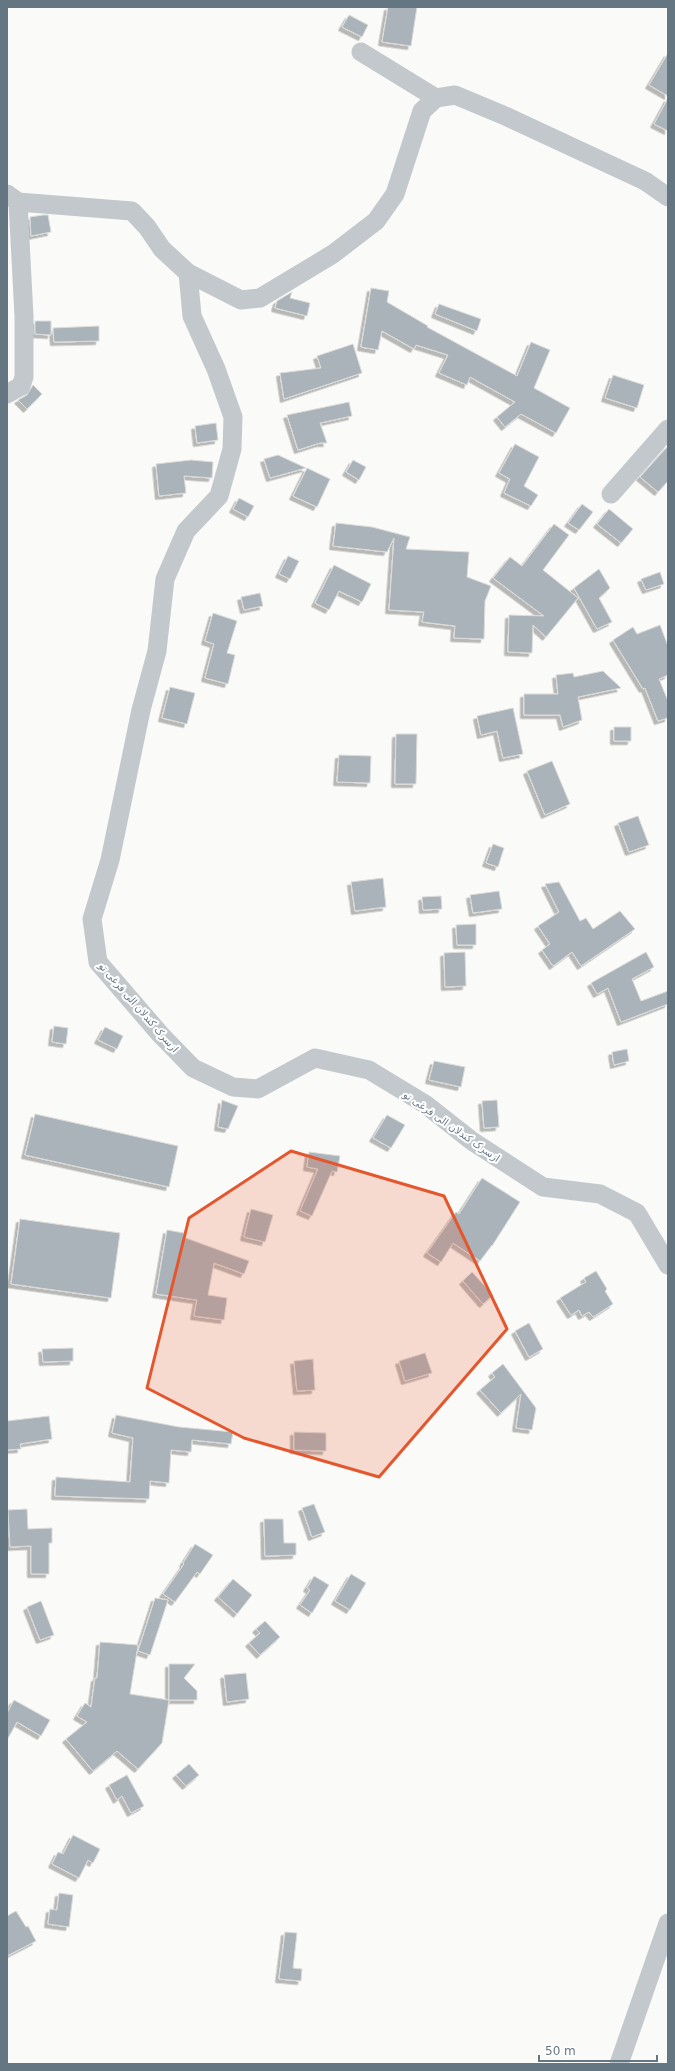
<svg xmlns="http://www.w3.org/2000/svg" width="675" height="2071" viewBox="0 0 675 2071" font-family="'DejaVu Sans',Cairo,sans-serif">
<defs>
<filter id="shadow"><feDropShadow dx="-3.5" dy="3.5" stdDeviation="0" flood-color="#0004"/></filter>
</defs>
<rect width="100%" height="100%" fill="#fafaf8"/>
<path fill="#aab3b9" stroke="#dcdcda" filter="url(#shadow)" d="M388,7H417L411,46L382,42Z
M349,15L368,25L362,37L342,27Z
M668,53V96L649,85Z
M668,98V131L654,124Z
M43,215H48L51,232L31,236L30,217Z
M371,288L389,291L387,302L428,326L427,327L517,376L531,342L550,350L534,388L570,408L556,433L521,414L505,427L497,417L515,402L470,377L467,385L439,373L448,355L416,345L414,349L382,331L378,350L361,347Z
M292,292L290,298L310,303L307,316L275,308L277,301Z
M439,304L481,319L477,331L435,314Z
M35,321H51V335L35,334Z
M99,326V341L54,342L53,328Z
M353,344L362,373L284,399L280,373L321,368L317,356Z
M613,375L644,385L637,408L605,398Z
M33,385L42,394L27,409L18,400L27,395Z
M349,402L352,416L320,423L327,443H320L298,450L287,415Z
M216,423L218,440L197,443L195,426Z
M515,444L539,457L524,486L538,495L531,506L504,493L510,479L499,473Z
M668,446V481L658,492L640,477Z
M278,455L306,468L270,478L264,459Z
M191,460L213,462L212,478L184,476L186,493L159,496L156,464Z
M353,460L366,467L359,480L346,472Z
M307,468L330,479L317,507L293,496Z
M239,498L254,506L248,517L233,509Z
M582,504L593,512L579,530L568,523Z
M609,509L633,529L621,543L597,524Z
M336,523L372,527L410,537L406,549L469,552L467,577L491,586L485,601L484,639L454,638L455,626L422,622L424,612L389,610L394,538L387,552L333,546Z
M554,524L569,535L543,570L578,598L546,637L533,625L532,653L508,652L509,615L544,616L493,578L510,557L522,566Z
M288,556L299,561L290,579L279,574Z
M334,565L371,584L362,602L339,591L329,610L315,603Z
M599,569L610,588L599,598L612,622L597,629L574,588Z
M660,572L664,584L646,590L641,579Z
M260,593L263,606L244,610L241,597Z
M213,613L237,621L227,653L235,655L228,684L205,678L214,644L205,641Z
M660,625L668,646V675L659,679L668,701V718L658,721L645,688L643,689L613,640L633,627L637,634Z
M603,671L621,688L578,697L582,720L563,727L560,715H524V694H558L556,675L573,673L574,677Z
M170,687L195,693L187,724L162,718Z
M513,708L523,754L503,758L497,731L481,735L477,716Z
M614,727H631V741H614Z
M396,734H417L416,784H395Z
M339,755L371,756L370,783L337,782Z
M552,761L570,804L545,815L527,771Z
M638,816L649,845L629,852L618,823Z
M493,844L504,848L498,867L486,863Z
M383,878L386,907L355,911L351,882Z
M559,882L580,921L586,918L593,929L620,911L635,929L581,966L572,952L553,966L542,950L550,944L538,926L559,912L545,884Z
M499,891L502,909L473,913L470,895Z
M441,896L442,909L423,910L422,897Z
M476,924V945H457L456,925Z
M465,952L466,986L445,987L444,953Z
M646,952L654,967L632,979L641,1001L668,991V1004L621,1022L608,988L597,994L591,983Z
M54,1026L68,1028L66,1044L52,1042Z
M105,1027L123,1036L117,1049L98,1040Z
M627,1049L629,1061L614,1065L612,1052Z
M434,1061L465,1067L461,1087L429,1080Z
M222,1100L238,1106L228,1129L218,1127Z
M497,1100L499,1127L484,1128L482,1101Z
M35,1114L178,1146L169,1187L25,1155Z
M387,1115L405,1125L391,1148L373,1138Z
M309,1152L340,1156L337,1172L332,1171L312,1216L300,1211L318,1169L307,1167Z
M482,1178L520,1202L492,1246V1245L480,1261L453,1243L441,1262L427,1253L456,1212L459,1214Z
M251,1209L273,1215L265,1242L244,1237Z
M20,1219L120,1233L111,1298L11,1284Z
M167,1230L184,1233L183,1237L249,1261L244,1274L214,1263L208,1295L227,1298L224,1320L194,1316L197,1300L156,1294Z
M596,1271L607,1289L605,1291L613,1304L593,1317L589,1312L582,1316L579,1310L571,1315L560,1298L586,1282L584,1278Z
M472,1272L493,1295L483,1304L463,1281Z
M529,1323L543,1349L529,1357L515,1331Z
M73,1348V1361L43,1362L42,1349Z
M425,1353L432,1373L405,1381L399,1361Z
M313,1359L315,1390L297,1391L294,1361Z
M503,1364L536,1408L532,1430L516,1428L521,1394L501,1413L480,1390L495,1377L492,1373Z
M116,1415L179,1427L233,1432L231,1444L192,1440L191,1452L171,1450L169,1483L150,1481L149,1499L55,1496L56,1477L130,1482L133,1438L112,1433Z
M49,1416L52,1439L20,1444L21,1449L7,1450V1421Z
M294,1432L326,1433V1451L294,1450Z
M314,1504L325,1532L312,1537L302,1508Z
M27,1509L28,1529L52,1528V1543H49V1574H31V1546L10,1547L8,1510Z
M264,1519H283L284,1543H296V1555L265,1556Z
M195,1544L213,1555L200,1574L197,1572L175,1602L163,1594L184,1564L183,1563Z
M351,1574L366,1583L350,1610L335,1601Z
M314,1576L329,1585L312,1613L300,1605L310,1590L307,1588Z
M233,1579L252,1595L237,1614L218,1597Z
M155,1598L168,1600L150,1655L138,1651Z
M41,1601L54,1635L40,1640L27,1607Z
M265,1621L280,1637L260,1655L249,1643L260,1633L256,1629Z
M100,1642L138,1645L130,1694L169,1700V1664H195L184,1678L197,1691V1700H169L162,1743L138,1769L117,1751L93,1771L66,1739L87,1722L77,1716L85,1703L91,1707L95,1678H97Z
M246,1673L249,1699L227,1702L224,1675Z
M14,1700L50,1720L41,1736L17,1722L7,1740V1713Z
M189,1764L199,1775L186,1786L176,1775Z
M127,1775L144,1806L131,1813L122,1796L117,1800L109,1785Z
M73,1835L100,1849L93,1863L88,1860L79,1878L52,1864L58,1852L63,1854Z
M59,1893L73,1895L69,1927L48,1924L50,1909L57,1910Z
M16,1911L26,1927L28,1926L36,1941L7,1956V1916Z
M285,1932L297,1933L293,1968L302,1969L301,1981L279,1979Z"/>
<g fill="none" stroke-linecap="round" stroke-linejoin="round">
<path stroke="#c3c8cc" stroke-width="19" d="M361,52L436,98
M7,194L18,202L132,211L147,227L162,249L188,273L241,300L260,298L333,254L376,221L395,194L422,111L436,98L455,95L503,115L645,181L668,197
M188,273L192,316L216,369L233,417L232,449L219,496L186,531L165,579L157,651L141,710L110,860L92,919L98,962L160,1034L193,1068L233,1087L258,1089L315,1058L369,1070L425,1104L472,1141L543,1187L600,1194L637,1213L668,1265
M7,394L21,386L24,377V316L18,202
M611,494L668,429
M619,2064L668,1923"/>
</g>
<path fill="#e4572e" fill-opacity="0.2" stroke="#e4572e" stroke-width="3" stroke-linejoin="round" d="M291,1151L444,1196L507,1329L379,1477L244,1438L147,1388L189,1218Z"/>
<g text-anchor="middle" stroke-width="4" stroke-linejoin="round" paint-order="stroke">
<g font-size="10" fill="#657683" stroke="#fff">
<text transform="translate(139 1007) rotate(49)" y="4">ازسرک کندلان الی فرغی تو</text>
<text transform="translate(452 1126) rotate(35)" y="4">ازسرک کندلان الی فرغی تو</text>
</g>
</g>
<rect width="675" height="2071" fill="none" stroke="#657683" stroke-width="16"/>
<path d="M539 2055v6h118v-6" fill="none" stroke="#657683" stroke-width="2"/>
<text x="545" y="2055" font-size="12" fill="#657683" stroke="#ffffff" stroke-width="3" paint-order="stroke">50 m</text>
</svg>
